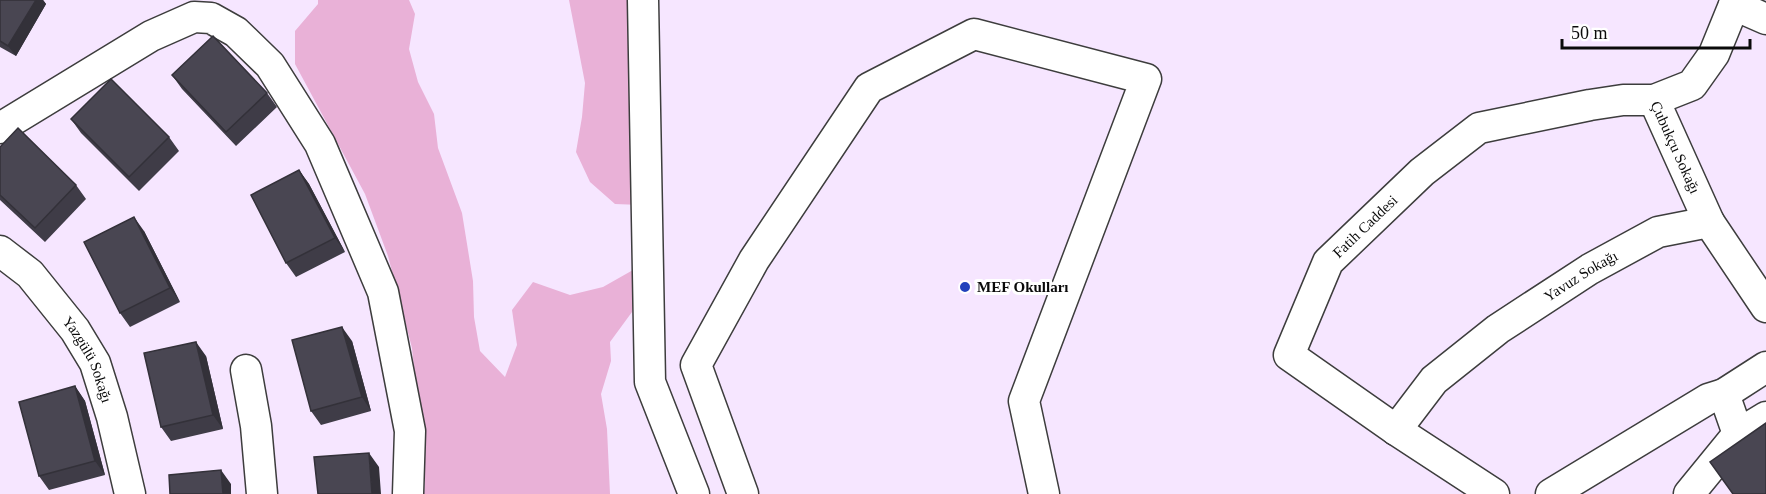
<svg xmlns="http://www.w3.org/2000/svg" width="1766" height="494" viewBox="0 0 1766 494" font-family="'Times New Roman',serif">
<rect width="100%" height="100%" fill="#f6e6ff"/>
<path fill="#e9b1d7" d="M318,0H409L415,14L409,49L418,82L434,114L438,148L462,213L473,281L474,317L480,351L505,377L517,345L512,310L533,282L570,295L603,287L633,270L637,288L632,312L610,342L611,361L601,394L607,429L610,494H424L425,482L412,348L388,256L365,194L295,64V31L318,4Z
M569,0H634L641,205L615,204L590,182L576,152L582,117L585,83Z"/>
<g fill="none" stroke-linecap="round" stroke-linejoin="round">
<defs>
<g id="minor">
<path d="M643,0L650,382L694,494"/>
<path d="M1734,5L1766,19"/>
<path id="s1" d="M1654,100L1709,222"/>
<path d="M0,128L151,36L194,17L211,18L236,32L270,65L320,144L383,292L410,431L408,494"/>
<path id="s2" d="M0,251L30,274L75,330L95,363L112,417L130,494"/>
<path d="M246,370L256,426L262,494"/>
<path id="s3" d="M1396,430L1434,380L1498,329L1590,269L1658,232L1709,222L1766,307"/>
<path d="M1738,434L1766,417"/>
<path d="M743,494L696,365L754,260L869,88L974,34L1146,79L1024,401L1044,494"/>
<path id="s4" d="M1494,494L1396,430L1289,355L1328,262L1422,172L1479,128L1590,105L1623,100H1654L1692,85L1714,54L1736,0"/>
<path d="M1551,494L1708,399L1724,394L1766,367"/>
<path d="M1689,494L1738,434L1724,394"/>
</g>
</defs>
<use href="#minor" stroke="#3d3d3d" stroke-width="33"/>
<use href="#minor" stroke="#fff" stroke-width="30"/>
</g>
<path fill="#3f3c47" d="M0,0H43L46,4L16,56L0,47Z
M172,75L267,93L277,107L236,146L182,89Z
M71,119L169,137L179,151L139,191L81,133Z
M0,147L76,185L86,199L45,242L0,200Z
M299,170L309,184L345,252L296,277L286,263Z
M144,231L180,302L130,327L120,313Z
M352,341L371,411L321,425L311,411Z
M206,356L223,429L171,441L161,427Z
M75,386L85,401L105,475L49,490L39,476Z"/>
<path fill="#333139" d="M36,0H43L46,4L16,56L8,46Z
M299,170L309,184L345,252L335,238Z
M134,217L144,231L180,302L170,288Z
M342,327L352,341L371,411L362,397Z
M196,342L206,356L223,429L213,415Z
M75,386L85,401L105,475L95,461Z
M369,453L379,467L381,494H372Z
M221,470L231,484V494H223Z"/>
<path fill="#494652" stroke="#333139" stroke-width="1.5" d="M0,0H36L8,46L0,41Z
M213,36L267,93L226,132L172,75Z
M111,79L169,137L129,177L71,119Z
M18,128L76,185L35,228L0,195V147Z
M299,170L335,238L286,263L251,195Z
M134,217L170,288L120,313L84,242Z
M342,327L362,397L311,411L292,340Z
M196,342L213,415L161,427L144,353Z
M75,386L95,461L39,476L19,402Z
M1766,423V494H1733L1710,462Z
M369,453L372,494H318L314,457Z
M221,470L223,494H170L169,475Z"/>
<circle fill="#2141bb" stroke="#fff" stroke-width="2" cx="965" cy="287" r="6"/>
<g text-anchor="middle" stroke-width="6" stroke-linejoin="round" paint-order="stroke">
<g font-size="15" fill="#0a0a0a" stroke="#fff">
<text dy="5" stroke="none"><textPath href="#s1" startOffset="52">Çubukçu Sokağı</textPath></text>
<text dy="5" stroke="none"><textPath href="#s4" startOffset="400">Fatih Caddesi</textPath></text>
<text dy="5" stroke="none"><textPath href="#s3" startOffset="243">Yavuz Sokağı</textPath></text>
<text dy="5" stroke="none"><textPath href="#s2" startOffset="142">Yazgülü Sokağı</textPath></text>
</g>
<g font-size="15" font-weight="bold" fill="#0a0a0a" stroke="#fff" text-anchor="start">
<text x="977" y="292">MEF Okulları</text>
</g>
</g>
<path d="M1562 39v9h188v-9" fill="none" stroke="#0a0a0a" stroke-width="3"/>
<text x="1571" y="39" font-size="18" fill="#0a0a0a" stroke="#ffffff" stroke-width="4.5" paint-order="stroke">50 m</text>
</svg>
